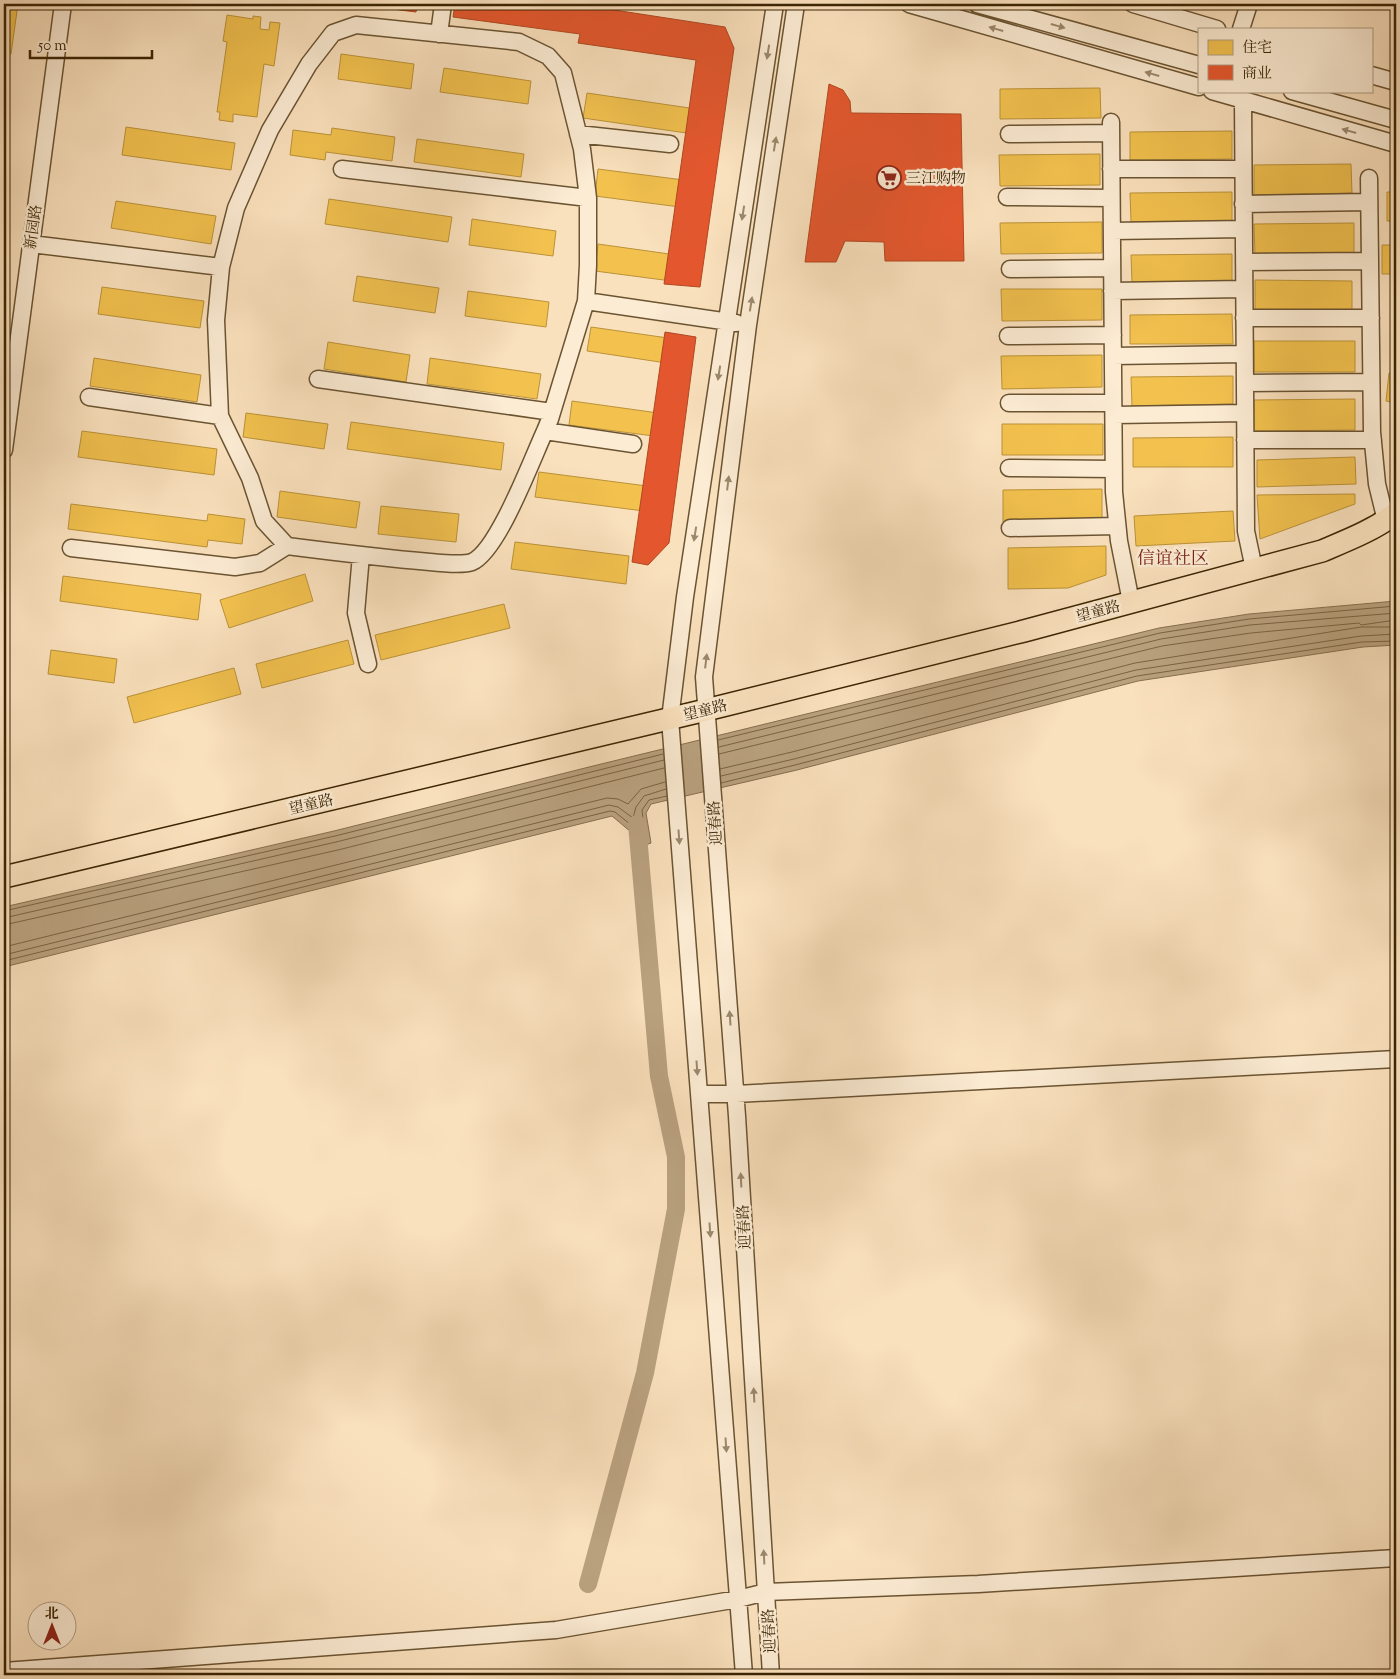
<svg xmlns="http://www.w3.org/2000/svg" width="1400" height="1679" viewBox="0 0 1400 1679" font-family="'Sorts Mill Goudy','Noto Serif SC',serif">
<rect width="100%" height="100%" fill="#fae1bd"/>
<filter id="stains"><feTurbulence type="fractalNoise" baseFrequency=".004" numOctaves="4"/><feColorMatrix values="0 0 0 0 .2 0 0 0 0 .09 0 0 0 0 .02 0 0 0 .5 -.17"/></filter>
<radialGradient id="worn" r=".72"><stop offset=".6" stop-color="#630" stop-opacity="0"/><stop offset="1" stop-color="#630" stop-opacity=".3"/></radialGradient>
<path fill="#b9a17e" stroke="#876f4d" d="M1396,601V645L1363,647L1138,681L797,770L651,804L646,813L651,843L632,850L631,832L612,816L4,967V907L334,831L593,766L1159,628L1249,614Z"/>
<path fill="#f2c14e" stroke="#bb9238" d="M4,4H18L11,54L4,53Z
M370,4H411L410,8Z
M463,4H550L565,6L562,29L462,15Z
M227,15L253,19V16L261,17L260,29L269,30L270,22L280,23L274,66L264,64L257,117L233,114V122L219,120L220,112H217L227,42L223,41Z
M585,18L727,37L724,61L582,42Z
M341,54L414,64L411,89L338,79Z
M444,68L531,81L528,104L440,92Z
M1100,88L1101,118L1000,119V89Z
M587,93L717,112L714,137L583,118Z
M126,127L235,143L231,170L122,155Z
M332,128L395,137L392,161L326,152L325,160L290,155L293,130L331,135Z
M1232,131V159L1130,160V132Z
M417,139L524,154L521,177L414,162Z
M1100,154V185L1000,186L999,155Z
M1351,164L1352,193L1254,195V165Z
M598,169L707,183L703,210L595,196Z
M1232,192V221L1131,222L1130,193Z
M1387,192H1396V221H1387Z
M329,199L452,217L448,242L325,224Z
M116,201L216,216L211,244L111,228Z
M472,219L556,231L553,256L469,245Z
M1102,222V253L1001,254L1000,223Z
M1354,223V254L1255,255L1254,224Z
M598,244L698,258L694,284L595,271Z
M1382,245H1396V274H1382Z
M1232,254V282L1132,283L1131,255Z
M357,276L439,288L435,313L353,301Z
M1255,280L1352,281V311H1255Z
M102,287L204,301L200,328L98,314Z
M1001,289H1102V320L1002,321Z
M468,291L549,302L546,327L465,316Z
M1232,314L1233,344H1130V315Z
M591,327L689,341L686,366L587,351Z
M1254,341H1355V372H1254Z
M328,342L410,355L406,382L324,369Z
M1102,355V387L1002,389L1001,356Z
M94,358L201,375L197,402L90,386Z
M430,358L541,374L537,399L427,384Z
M1389,373H1396V403L1386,401Z
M1233,376V404L1132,406L1131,377Z
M1355,399V430L1254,431V400Z
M572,401L680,416L677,439L569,425Z
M246,413L328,424L324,449L243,437Z
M351,422L504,443L501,470L347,449Z
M1002,424H1103V455H1002Z
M82,431L217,449L214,475L78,457Z
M1233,437V467H1133V438Z
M1355,457L1356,484L1257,487V460Z
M539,472L670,489L667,514L535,497Z
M1102,489V521L1003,522V490Z
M280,491L360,502L356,528L277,517Z
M1355,494V504L1260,539L1257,495Z
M71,504L207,521L208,514L245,519L242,544L208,540L207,547L68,529Z
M381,506L459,514L456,542L378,534Z
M1233,511L1235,541L1136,546L1134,516Z
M515,542L629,556L626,584L511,569Z
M1106,546V575L1068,588L1008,589V548Z
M305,574L313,601L229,628L220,600Z
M63,576L201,594L198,620L60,601Z
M504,604L510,628L381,660L375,635Z
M348,640L354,664L262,688L256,664Z
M51,650L117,659L114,683L48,674Z
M234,668L241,694L134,723L127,697Z"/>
<path fill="#e4572e" stroke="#b14821" d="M352,4H417L416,12Z
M455,4H575L725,27L734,48L700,287L664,284L696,60L578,43L580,34L453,17Z
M829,84L843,90L850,101L851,113L961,114L964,261H885L884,242L845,241L836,262H805Z
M665,332L696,337L669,543L648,565L632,562Z"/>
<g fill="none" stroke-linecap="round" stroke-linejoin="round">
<path stroke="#7a6341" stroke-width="1" d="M718,740L1160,633L1249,619L1396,606
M719,747L1161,639L1250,625L1396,613
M719,754L1162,646L1251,633L1359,623L1361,625L1396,620
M720,769L792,752L1135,663L1361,627H1396
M721,776L794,759L1136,670L1361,636L1396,634
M721,783L795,765L1137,676L1362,642L1396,641
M4,911L335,836L663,754
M4,918L336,842L664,760
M4,925L338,850L664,768
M4,947L607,798L618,799L628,804L641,789L665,782
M4,955L609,805L618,807L633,818L636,807L644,796L666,789
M4,961L610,811L615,812L635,828L637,840L640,842L645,838L642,810L649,800L667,796"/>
<path stroke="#b9a17e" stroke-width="18" d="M588,1584L645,1373L676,1209V1157L659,1076L637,824"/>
<defs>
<path id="minor" d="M909,4L1199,87
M977,4L1199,65
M1133,4L1217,29
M356,25L519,42L548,56L563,73L582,149L588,198V265L586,301L550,419L545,431C532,459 498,551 472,562C464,565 439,563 430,562C382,558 334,552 287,546L264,521L250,478L220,416L216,320L221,267L236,208L270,130L309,64L333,33Z
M1241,29L1249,4
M439,34L443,4
M1371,75L1396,82
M1212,91L1396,144
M1292,91L1396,120
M1243,100L1246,531L1254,569
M1111,122L1114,492L1119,541L1131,602
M578,134L670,144
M1009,134L1111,133
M342,169L588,198
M1111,169H1243
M1369,178L1372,432L1377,484L1386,521
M1007,197L1111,198
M1243,204L1369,202
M1112,231L1244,229
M31,244L221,267
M1244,262L1370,261
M1010,269L1112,268
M1112,291L1244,289
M586,301L736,323
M1244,318H1371
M1008,336L1113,335
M1113,356L1244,354
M318,379L552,412
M1245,383L1371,382
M89,397L220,416
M1009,403H1113
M1114,415L1245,413
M545,431L633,444
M1245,440H1373
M4,450L63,4
M1009,468L1114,469
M1010,528L1117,526
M71,548L235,567L260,563L287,546
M361,555L356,613L368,664
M699,1094H736L1396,1059
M4,1671L556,1630L738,1599L766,1592L978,1584L1396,1558
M744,1675L670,719L685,597L775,4
M771,1675L737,1116L704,677L748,325L796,4"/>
<path id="major" d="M4,877L706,710L1024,631L1322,551C1348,540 1374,530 1396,513"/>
</defs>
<use href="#minor" stroke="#6b5432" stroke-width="19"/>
<use href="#major" stroke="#3b2504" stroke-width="24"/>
<use href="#minor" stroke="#fcecd4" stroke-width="16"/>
<use href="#major" stroke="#fae1bd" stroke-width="21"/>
</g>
<defs><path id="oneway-solid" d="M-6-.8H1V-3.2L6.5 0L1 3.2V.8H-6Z" transform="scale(1.25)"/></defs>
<g fill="#9c886c">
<use href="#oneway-solid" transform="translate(1058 26) rotate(16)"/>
<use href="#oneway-solid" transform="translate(996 29) rotate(-164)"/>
<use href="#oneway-solid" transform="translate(768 52) rotate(99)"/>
<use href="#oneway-solid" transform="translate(1152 74) rotate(-164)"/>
<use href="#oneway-solid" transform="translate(1349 131) rotate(-164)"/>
<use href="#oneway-solid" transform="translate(775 144) rotate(-81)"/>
<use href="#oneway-solid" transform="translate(743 213) rotate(99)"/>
<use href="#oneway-solid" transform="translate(751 304) rotate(-81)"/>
<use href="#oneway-solid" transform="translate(719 373) rotate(99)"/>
<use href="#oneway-solid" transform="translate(728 483) rotate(-83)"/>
<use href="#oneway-solid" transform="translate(695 534) rotate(99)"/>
<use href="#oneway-solid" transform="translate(706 661) rotate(-83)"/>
<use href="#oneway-solid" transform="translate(679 837) rotate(86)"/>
<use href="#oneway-solid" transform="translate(730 1018) rotate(-94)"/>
<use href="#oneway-solid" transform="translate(697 1068) rotate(86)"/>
<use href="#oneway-solid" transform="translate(741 1180) rotate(-93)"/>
<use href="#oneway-solid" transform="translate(710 1230) rotate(86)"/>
<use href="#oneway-solid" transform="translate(754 1395) rotate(-93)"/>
<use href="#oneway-solid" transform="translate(726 1445) rotate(86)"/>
<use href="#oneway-solid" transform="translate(764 1557) rotate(-93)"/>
</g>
<defs>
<symbol id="supermarket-ring" viewBox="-11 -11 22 22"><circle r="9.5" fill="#fcecd4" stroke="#8f2418" stroke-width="1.5"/><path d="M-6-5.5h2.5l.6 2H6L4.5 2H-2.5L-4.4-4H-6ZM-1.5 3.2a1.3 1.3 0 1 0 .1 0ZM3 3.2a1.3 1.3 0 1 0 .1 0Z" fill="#8f2418"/></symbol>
</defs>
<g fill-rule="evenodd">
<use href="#supermarket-ring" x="875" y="164" width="28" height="28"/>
</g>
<g text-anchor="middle" stroke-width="5" stroke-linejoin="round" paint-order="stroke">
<g font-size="15" fill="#3b2504" stroke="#fcecd4" text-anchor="start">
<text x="906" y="183">三江购物</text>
</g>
<g font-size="15" fill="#3b2504" stroke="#fcecd4">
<text transform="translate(33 227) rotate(-82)" y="5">新园路</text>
<text transform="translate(1098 611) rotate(-15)" y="5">望童路</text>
<text transform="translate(705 710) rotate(-14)" y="5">望童路</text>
<text transform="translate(311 804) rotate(-13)" y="5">望童路</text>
<text transform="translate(715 823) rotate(-94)" y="5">迎春路</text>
<text transform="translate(744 1227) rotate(-93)" y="5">迎春路</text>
<text transform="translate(769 1631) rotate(-93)" y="5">迎春路</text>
</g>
<g font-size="18" fill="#7a1f14" stroke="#fcecd4">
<text x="1173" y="564">信谊社区</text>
</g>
</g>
<rect width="1400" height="1679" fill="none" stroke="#fae1bd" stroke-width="20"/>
<rect x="5" y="5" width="1390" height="1669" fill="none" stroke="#3b2504" stroke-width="2.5"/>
<rect x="10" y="10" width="1380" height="1659" fill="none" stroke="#3b2504"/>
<rect x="1198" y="28" width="175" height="65" fill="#fcecd4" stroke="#af9c81"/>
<rect x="1208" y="40" width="25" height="15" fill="#f2c14e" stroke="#af9c81"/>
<text x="1242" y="52" font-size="15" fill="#3b2504">住宅</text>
<rect x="1208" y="65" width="25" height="15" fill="#e4572e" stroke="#af9c81"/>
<text x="1242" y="78" font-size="15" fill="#3b2504">商业</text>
<g transform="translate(52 1626)"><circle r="24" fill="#fcecd4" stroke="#af9c81"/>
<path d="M0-4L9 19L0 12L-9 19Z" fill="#8f2418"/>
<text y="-8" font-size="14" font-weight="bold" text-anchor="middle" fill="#3b2504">北</text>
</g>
<path d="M30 50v8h122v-8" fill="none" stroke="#3b2504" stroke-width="2.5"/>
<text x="38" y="50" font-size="15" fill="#3b2504" stroke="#fcecd4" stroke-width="4" paint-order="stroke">50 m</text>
<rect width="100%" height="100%" filter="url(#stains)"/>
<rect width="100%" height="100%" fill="url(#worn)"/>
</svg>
